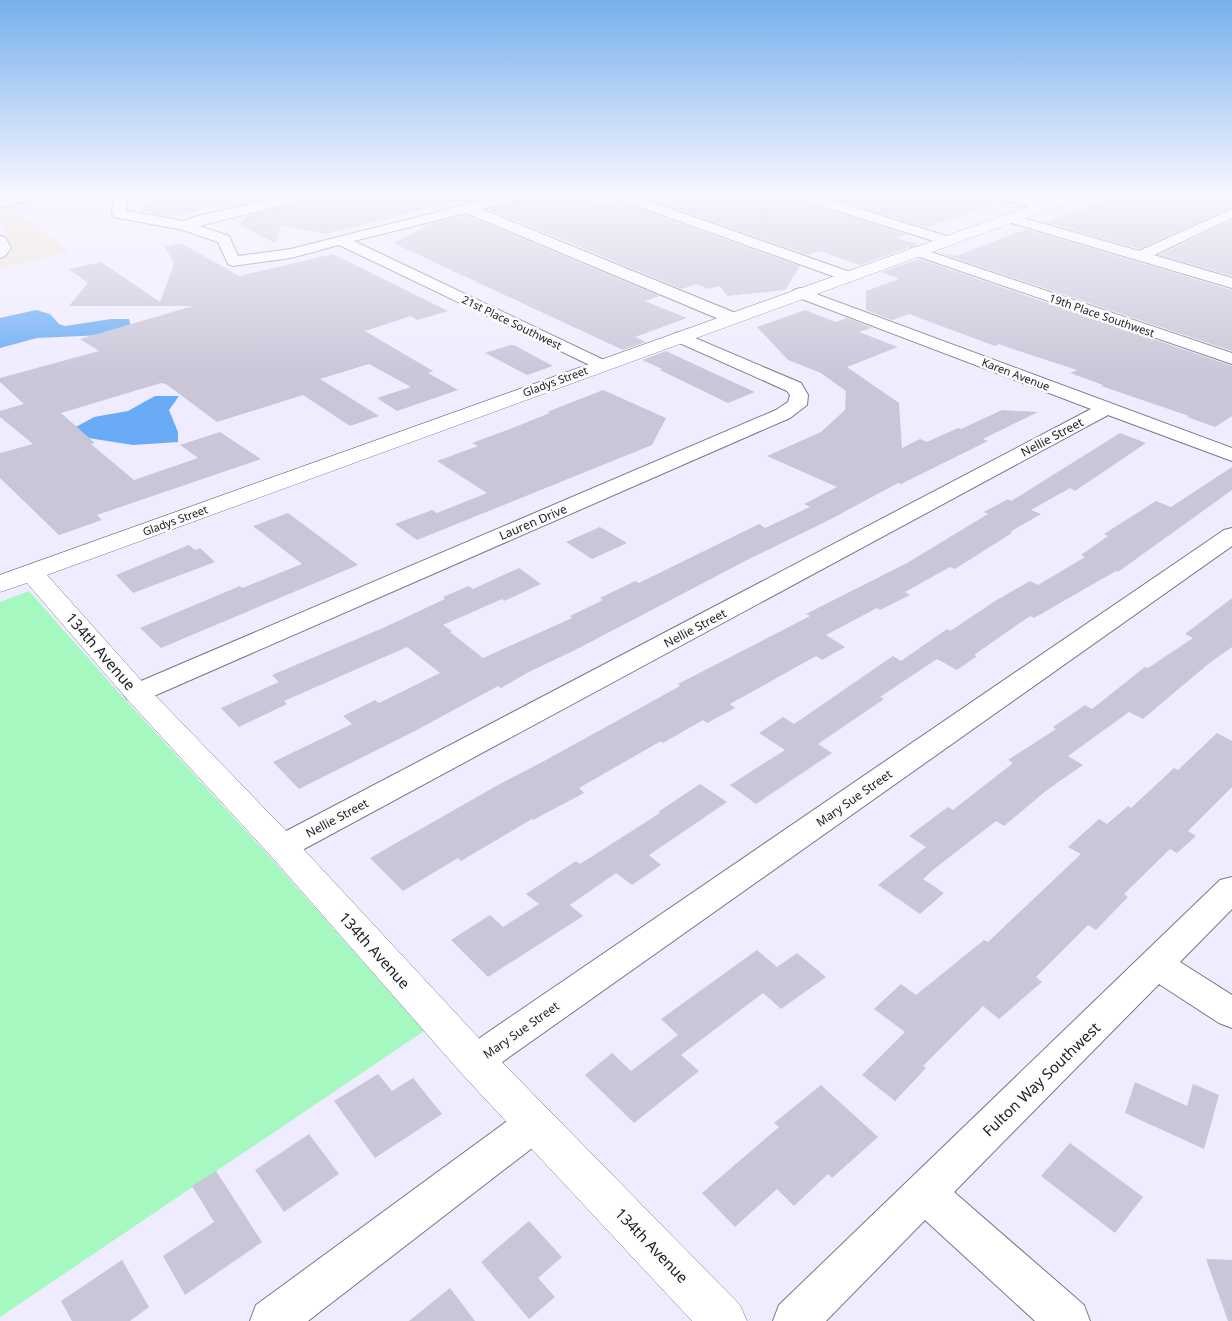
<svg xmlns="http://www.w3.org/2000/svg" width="1232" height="1321" viewBox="0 0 1232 1321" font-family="'Noto Sans',sans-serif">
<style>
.commercial{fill:#ede4cf}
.green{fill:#a4f8c0}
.water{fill:#69abf4}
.building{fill:#c8c6d7}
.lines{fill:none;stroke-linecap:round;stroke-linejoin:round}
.street-casing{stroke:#7b7888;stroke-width:2}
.secondary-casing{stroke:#7b7888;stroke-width:1}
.street{fill:#fff;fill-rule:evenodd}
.secondary{fill:#fff;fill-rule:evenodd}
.labels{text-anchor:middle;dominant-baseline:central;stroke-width:5;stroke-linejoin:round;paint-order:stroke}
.far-street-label{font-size:11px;fill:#1c1b22;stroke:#fcfcfc}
.street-label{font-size:12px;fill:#1c1b22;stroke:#fcfcfc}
.near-street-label{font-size:15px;fill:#1c1b22;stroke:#fcfcfc}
</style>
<rect width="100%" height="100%" fill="#efecff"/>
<path class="commercial" d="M7,203L69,252L0,268V257L10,252L12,247L0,220V206Z"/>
<path class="green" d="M29,591L119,693L268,855L424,1031L0,1317V602Z"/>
<path class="water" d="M36,310L50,314L59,324L65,326L111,319H129L131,327L104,335L37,338L0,348V318Z
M155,396H179L169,410L178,432V442L133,445L63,434L94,417L128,411Z"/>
<path class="building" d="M262,193H291L256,201Z
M325,193H461V200L325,234L281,225L275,243L240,225L246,216L321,198Z
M463,193H505L466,203Z
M536,193H577L607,205L620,202L800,266L785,290L728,296L719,286L709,289L696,284L682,289L487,209L532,198Z
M655,193H786L789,198L905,234L895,238L918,244L860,265L820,251L808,255L641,196Z
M833,193H957L996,204L926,227L823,196Z
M1108,193H1204L1232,199V207L1139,249L1045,222L1107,200Z
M225,196L226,204L170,217L140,211L151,197Z
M466,215L660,296L645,301L687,318L635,337L646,342L623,350L393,243L433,223Z
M1232,220V276L1159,255Z
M1026,229L1232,290V351L937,252L956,256Z
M181,243L239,276L333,254L448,311L417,320L411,316L365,331L433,371L428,373L458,390L397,411L377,398L411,387L369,364L320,379L379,416L350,426L303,395L217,422L166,384L161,383L61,413L95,443L91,444L134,480L198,458L180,445L220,432L261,459L97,515L102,520L59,535L0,478V453L33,444L0,417V411L24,404L0,382V378L99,351L80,339L193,306H69L88,283L69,269L101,262L160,302L174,264L165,247Z
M919,259L1232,366V416L1215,427L1187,417L1189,416L1101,386L1103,385L1070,373L1077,370L1019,351L999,344L995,346L909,314L892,320L866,310V291L899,279L881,272Z
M805,310L836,322L847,318L872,328L859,332L898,347L847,367L899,403L902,448L920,439L927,442L958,428L961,429L1002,410L1038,412L983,439L988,441L901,484L898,483L831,519L749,559L579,648L527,673L501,688L498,686L413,732L299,789L273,762L352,724L343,716L375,700L379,703L440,673L407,647L284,701L287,704L239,727L221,708L279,682L272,675L383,628L445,599L443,597L469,586L473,589L519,568L541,584L504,601L502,599L443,625L452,631L450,632L483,658L572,618L570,616L603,600L600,598L635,581L639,583L759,524L765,528L810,507L804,504L837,487L767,456L821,432L845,410L846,391L821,373L788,360L757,327Z
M510,345H514L553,366L527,375L485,353Z
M666,351L711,372L755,392L728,403L660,370L662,369L642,360Z
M603,390L666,418L652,445L417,540L395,524L432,510L437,513L487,493L437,461L478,446L472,443L510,429L550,413L547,412Z
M1120,433L1146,443L1075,491L1070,488L1031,510L1041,514L1010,532L1012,533L955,569L950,567L905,592L910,595L880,610L877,608L826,635L845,647L822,660L816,656L730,704L735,708L707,723L703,720L663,743L661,741L579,788L584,793L533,820L532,819L461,861L458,858L403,891L370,858L498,785L546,760L680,686L678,684L810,616L806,614L907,563L988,514L984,512L1008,499L1011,501L1021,495Z
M1232,467V490L1118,572L1116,571L1034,618L1030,616L974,655L977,656L957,670L937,659L880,697L884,699L818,744L832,753L756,804L730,785L785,750L759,733L783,717L794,724L893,656L901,661L947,629L950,631L995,601L1030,581L1038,585L1085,557L1081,555L1108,536L1104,534L1156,501L1171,507Z
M288,513L358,565L161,648L140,628L240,586L242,588L302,564L253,526Z
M600,527L627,543L592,559L566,542Z
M189,545L195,550L200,548L215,562L133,593L116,575Z
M1232,598V647L1207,665L1143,719L1129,712L1068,756L1083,765L1047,790L1004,826L996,821L934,869L923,879L944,893L920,914L878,885L926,847L909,836L948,807L953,810L1013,763L1008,760L1056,729L1053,727L1085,705L1092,709L1145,667L1148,668L1193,638L1185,634Z
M1217,733L1232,741V787L1188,831L1196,836L1177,853L1170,849L1124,894L1128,897L1096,930L1088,925L1036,977L1042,982L999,1019L983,1006L923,1066L926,1068L895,1101L862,1075L905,1032L874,1009L901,984L916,995L984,940L988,942L1081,854L1068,847L1099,819L1107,824L1128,806L1131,808L1174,768L1178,770Z
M700,784L727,802L649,855L661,865L632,885L616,873L570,905L583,916L488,977L451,940L490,915L503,927L539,904L526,894L576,861L580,864L660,813L658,812Z
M757,950L777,967L797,953L826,977L781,1009L763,993L759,996L681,1055L699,1071L634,1123L585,1075L612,1053L631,1071L678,1035L661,1019Z
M378,1074L392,1091L413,1078L442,1114L375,1158L334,1101Z
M1135,1082L1187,1106L1193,1084L1219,1095L1204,1149L1125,1113Z
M821,1085L878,1137L832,1178L828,1174L794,1206L777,1189L735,1227L702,1193L779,1127L774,1123Z
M309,1134L339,1174L284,1212L255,1170Z
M1070,1143L1143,1197L1115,1233L1041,1176Z
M216,1171L262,1242L185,1295L163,1256L214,1222L192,1186Z
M529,1221L562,1257L538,1278L555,1297L529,1319L481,1262Z
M1206,1259L1232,1260V1321H1228Z
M122,1260L149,1307L130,1321H72L61,1301Z
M450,1288L475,1321H409Z"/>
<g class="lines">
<defs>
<path id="street" d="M26,193H50L48,196L0,207V199Z
M118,193H132L126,203V211L184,221L194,217L299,193H323L321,196L199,226L229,236L238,256L291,249L512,193H534L532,196L481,209L738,314L740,318L738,322H726L466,213L354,241L606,361L609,365L606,369L600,370L339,245L291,258L233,266L228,264L218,242L183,230L114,217C109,209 114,200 118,193Z
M607,193H626L853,273L855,276L853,279H841L609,196Z
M788,193H808L950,237L952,240L950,243H940L790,196Z
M986,193H1008L1047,203L1049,206L1042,210L988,196Z
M1232,209V218L1154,255L1232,278V288L1005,221L1003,218L1010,214L1139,251Z
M0,236L5,237L11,248L5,256L0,258Z
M916,247L1232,353V364L911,254L909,251L911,248Z
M800,288L1232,448V461L1108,415L293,855L282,858L271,855L266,847L271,839L1091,409L794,296L792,293L794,290Z
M681,332L801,383L808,395L807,405L790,418L147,699L137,701L127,699L123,693L127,687L776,410L788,402L790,395L787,391L675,341L672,337L675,333Z
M1232,528V546L488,1072L475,1077L462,1072L456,1061L462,1050L1224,530Z
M1232,877V909L1180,962L1232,995V1028L1219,1023L1159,984L954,1192L1084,1305L1090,1321H1035L925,1220L826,1321H773L779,1305L1220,880Z
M535,1106L549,1111L554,1123L549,1135L308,1321H250L256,1305L521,1111Z"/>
<path id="secondary" d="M1067,193H1087L1085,196L47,575L147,687L294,839L489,1049L740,1305L747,1321H692L461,1073L270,855L127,699L27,583L0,592V575Z"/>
</defs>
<use href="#street" class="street-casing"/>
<use href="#secondary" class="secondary-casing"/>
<use href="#street" class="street"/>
<use href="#secondary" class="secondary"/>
</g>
<linearGradient id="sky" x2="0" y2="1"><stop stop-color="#75b0ed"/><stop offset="0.51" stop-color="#f8f6ff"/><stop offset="1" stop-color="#f8f6ff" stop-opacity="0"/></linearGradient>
<rect width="1232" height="378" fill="url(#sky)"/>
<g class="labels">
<g class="far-street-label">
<text transform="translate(1102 315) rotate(19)">19th Place Southwest</text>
<text transform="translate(512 322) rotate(26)">21st Place Southwest</text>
<text transform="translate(1016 374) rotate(21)">Karen Avenue</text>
<text transform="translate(555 381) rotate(-20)">Gladys Street</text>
<text transform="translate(175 520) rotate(-20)">Gladys Street</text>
</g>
<g class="street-label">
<text transform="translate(1052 437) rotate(-28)">Nellie Street</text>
<text transform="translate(533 522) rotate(-23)">Lauren Drive</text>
<text transform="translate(695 628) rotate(-28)">Nellie Street</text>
<text transform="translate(854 798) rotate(-35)">Mary Sue Street</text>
<text transform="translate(337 818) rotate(-28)">Nellie Street</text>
<text transform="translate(521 1030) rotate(-35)">Mary Sue Street</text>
</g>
<g class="near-street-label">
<text transform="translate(101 651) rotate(49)">134th Avenue</text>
<text transform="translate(375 950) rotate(48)">134th Avenue</text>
<text transform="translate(1041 1079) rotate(-44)">Fulton Way Southwest</text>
<text transform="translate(652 1245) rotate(46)">134th Avenue</text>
</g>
</g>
</svg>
